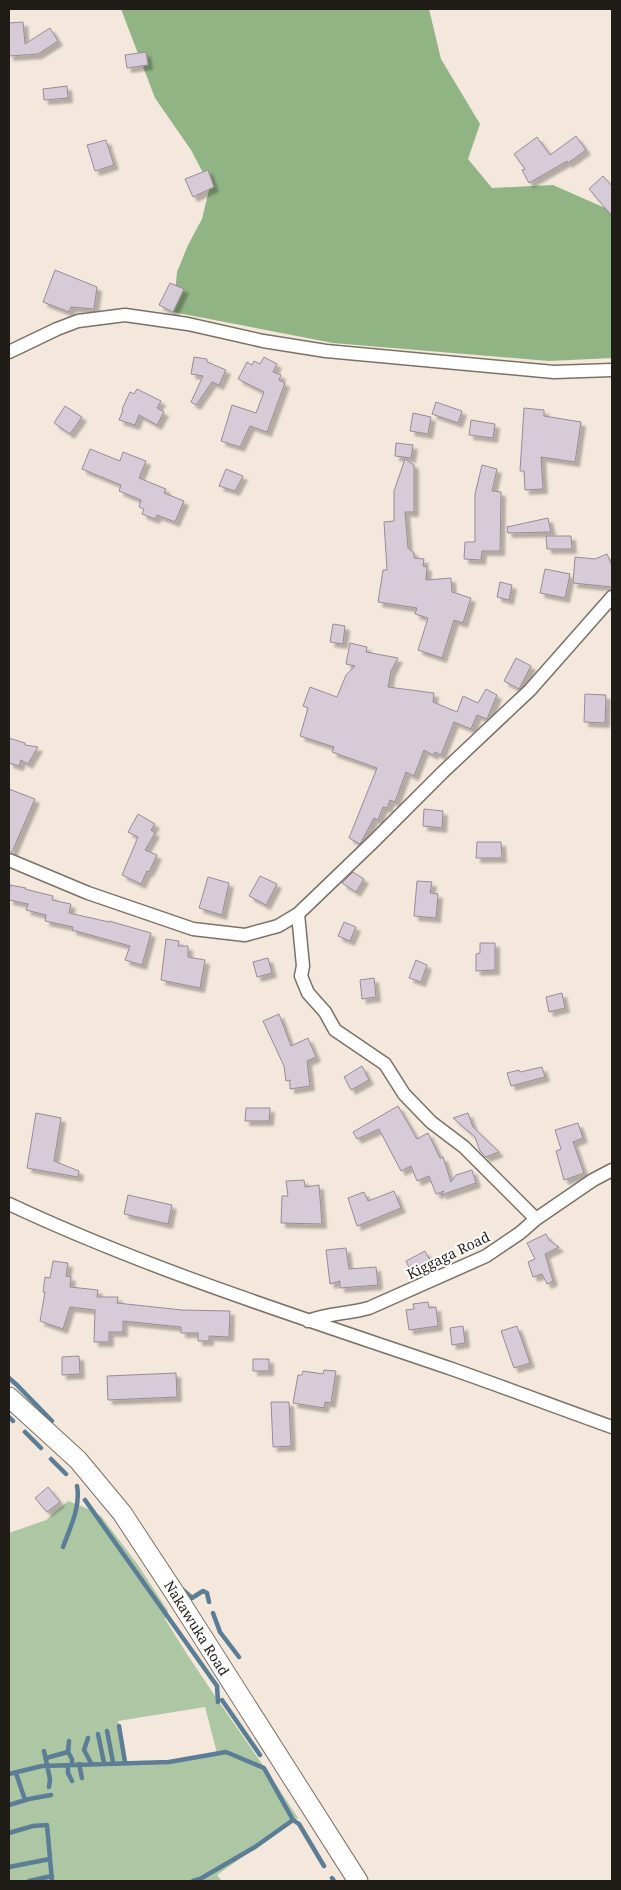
<svg xmlns="http://www.w3.org/2000/svg" width="621" height="1890" viewBox="0 0 621 1890" font-family="'Noto Serif',serif">
<style>
.green{fill:#adc7a4;fill-rule:evenodd}
.forest{fill:#91b485}
.lines{fill:none;stroke-linecap:round;stroke-linejoin:round}
.stream{stroke:#5b7d95;stroke-width:4.5}
.building{fill:#d7cbd8;stroke:#978b97;filter:url(#shadow)}
.minor-casing{stroke:#7c7166;stroke-width:15}
.secondary-casing{stroke:#7c7166;stroke-width:21}
.minor{stroke:#fff;stroke-width:12}
.secondary{stroke:#fff;stroke-width:19}
.labels{text-anchor:middle;dominant-baseline:central;stroke-width:4;stroke-linejoin:round;paint-order:stroke}
.street-label{font-size:14px;fill:#201c17;stroke:#fff}
</style>
<defs>
<filter id="shadow"><feDropShadow dx="4.5" dy="4.5" stdDeviation="1" flood-color="#0004"/></filter>
</defs>
<rect width="100%" height="100%" fill="#f4e8dc"/>
<path class="green" d="M68,1501L84,1507L101,1516L138,1565L168,1611L165,1619C207,1688 255,1751 298,1818L217,1875L222,1881H9V1533L46,1520ZM205,1707L217,1753L169,1762H125L118,1721Z"/>
<path class="forest" d="M121,9H429L441,59L480,124L468,159L492,188L553,185L612,211V358L549,361L333,343L173,312L177,272L188,245L202,219L210,186L191,150L155,98Z"/>
<g class="lines">
<path class="stream" d="M9,1378L17,1385L52,1421
M9,1417L13,1421
M25,1432L41,1448
M51,1459L66,1474
M85,1500L217,1686L218,1702
M63,1547C70,1528 81,1506 77,1486
M183,1590L192,1598L203,1591L207,1593L209,1602
M213,1613L220,1632L239,1657
M222,1700L260,1755
M119,1726L125,1762
M107,1731L113,1762
M98,1734L104,1763
M88,1738L84,1750L91,1763
M69,1741L68,1752L72,1759V1764
M44,1751L50,1779L49,1787
M46,1758L68,1752
M79,1764L82,1778
M68,1765V1773L72,1781
M16,1773L25,1800
M9,1774L42,1766L169,1762L226,1752L264,1768L293,1820
M9,1805L29,1799L51,1795
M9,1833L33,1826L47,1825L52,1881
M9,1867L50,1859
M332,1878L334,1881
M29,1881L52,1876
M193,1881L200,1879L255,1847L293,1820L299,1824L324,1866"/>
</g>
<path class="building" d="M23,22L25,44L50,28L58,41L38,54L9,56V23Z
M146,52L148,65L127,68L125,55Z
M67,86L68,98L44,100L43,89Z
M576,136L586,150L568,163L567,161L529,183L522,170L525,169L514,154L537,137L550,155Z
M106,140L114,165L95,171L87,145Z
M208,170L214,187L193,197L185,179Z
M603,176L612,186V216L589,189Z
M55,270L97,287L94,309L71,307L69,312L43,302Z
M170,283L184,289L173,312L159,305Z
M194,357L207,359V362L226,370L219,385L212,382L196,405L191,402L203,376L191,374Z
M264,357L277,364L273,372L281,375L279,380L285,383L267,432L250,426L240,447L221,441L232,405L256,413L264,392L238,379L247,362L252,365L254,361L260,364Z
M137,389L161,401L157,408L164,412L157,425L139,415L135,425L119,420L123,410L122,409L130,392L134,394Z
M436,402L462,411L458,423L432,414Z
M65,406L82,417L70,434L54,423Z
M524,408L544,410V416L581,422L575,462L541,457L543,489L525,490L524,471H520Z
M413,413L431,417L428,434L410,431Z
M471,420L495,424L493,438L469,435Z
M396,443L413,445L411,458L395,456Z
M90,449L120,461L123,452L146,461L139,478L166,489L164,493L184,501L175,522L157,515L155,519L142,514L144,509L139,507L141,500L119,491L121,485L82,469Z
M405,459L414,465V512H405L408,548L414,553V558L424,559L423,566L427,567L426,580L451,578L452,592L471,598L463,623L454,620L442,658L418,650L428,618L415,614L417,608L378,602L383,570H387L384,522L394,521V491Z
M482,465L497,469L492,491L501,492L500,551H482L481,560L464,559L465,542H475V494Z
M226,469L243,476L235,491L219,486Z
M548,518L551,532L508,533L507,527Z
M546,536H571L572,549H547Z
M607,554L612,566V587L573,583L575,557L595,559Z
M545,569L570,574L565,598L540,593Z
M500,582L512,585L509,600L497,597Z
M333,624L345,626L343,644L330,642Z
M350,643L367,647L366,652L398,658L391,671L388,687L434,693L433,702L457,712L463,696L478,703L486,689L497,695L487,719L477,715L471,729L454,722L441,755L435,752L433,755L424,750L414,776L406,772L395,802L390,800L387,808L383,807L378,820L374,818L360,844L349,838L377,768L332,752L334,747L300,736L308,708L303,706L310,687L337,697L346,675L355,666L346,664Z
M516,658L531,666L519,689L504,681Z
M585,694L606,695L605,723L584,722Z
M9,738L25,743V745L38,747L28,764L21,760L19,766L9,763Z
M9,789L35,799L12,852H9Z
M424,809L443,811L442,828L423,826Z
M138,814L155,824L151,830L155,833L145,850L157,855L149,872L147,871L141,884L122,875L138,837L128,832Z
M477,842H501L502,858H476Z
M353,872L364,879L356,892L342,883Z
M260,876L277,884L266,905L249,896Z
M208,877L229,883L222,915L199,908Z
M417,881L432,882L430,893L438,894L436,918L414,916Z
M10,885L26,888L25,889L53,896L52,900L71,904L69,913L109,922V921L151,933L142,965L125,960L130,946L72,930L73,927L45,921L46,915L26,910L28,904L9,900Z
M344,922L356,927L350,941L338,936Z
M166,939L179,941L178,946H188V957L205,960L200,988L161,980Z
M480,943H495V970L476,971V954L480,953Z
M268,958L272,973L257,977L253,962Z
M416,960L427,965L421,982L409,978Z
M374,978L376,997L362,999L360,980Z
M562,993L565,1008L549,1012L546,997Z
M279,1014L291,1046L308,1038L316,1057L307,1061L310,1086L290,1089V1080L286,1081L284,1066L263,1021Z
M362,1066L369,1080L351,1090L344,1077Z
M542,1067L545,1077L511,1086L507,1073L519,1070L520,1072Z
M398,1106L417,1139L428,1133L440,1158L443,1157L451,1182L456,1175L472,1170L476,1183L441,1195L444,1191L436,1194L429,1176L417,1181L411,1166L401,1171L379,1129L357,1139L353,1132Z
M246,1108H270L269,1121H245Z
M36,1113L61,1118L54,1161L79,1171L78,1177L27,1168Z
M468,1113L473,1127L499,1152L486,1157L480,1151L475,1137L453,1118Z
M578,1123L583,1138L573,1142L584,1173L564,1180L556,1151L561,1149L555,1130Z
M304,1180L305,1187L319,1185L322,1224L281,1223L282,1196H288L286,1181Z
M394,1191L401,1208L357,1226L348,1198L364,1192L368,1201Z
M128,1195L172,1205L168,1224L124,1214Z
M546,1234L549,1240L559,1247L545,1254L553,1281L547,1284L542,1274L533,1277L528,1262L535,1259L527,1243Z
M346,1248L349,1269L376,1267L378,1285L340,1288V1281L330,1284L326,1250Z
M425,1251L432,1264L412,1274L406,1261Z
M53,1261L68,1263L66,1276L71,1277L70,1287L98,1290L97,1297H118L117,1303L182,1310L230,1311L229,1337L209,1336V1341H198V1333H181V1327L123,1321V1332H109V1342H94L95,1310L70,1307L63,1329L40,1321L45,1292H43L45,1277L50,1278Z
M428,1302L429,1308L436,1307L438,1326L409,1330L406,1310L414,1309L413,1304Z
M463,1326L465,1343L452,1345L450,1328Z
M517,1326L530,1363L514,1368L501,1331Z
M79,1356L80,1374L62,1375V1357Z
M253,1359H269V1371H253Z
M324,1370L336,1371L331,1403L325,1402L324,1408L293,1403L298,1375H302L303,1371L323,1374Z
M176,1373L177,1397L108,1400L107,1376Z
M271,1402H289L291,1446L273,1447Z
M48,1487L60,1502L47,1512L35,1498Z"/>
<g class="lines">
<defs>
<path id="minor" d="M9,352L57,329L78,321L125,315L188,324L263,341L326,351L554,372L612,370
M9,860L88,893L193,929L245,935L278,926L298,914L374,841L443,772L530,690L612,597
M298,914L303,966L301,976L308,993L325,1012L335,1030L385,1064L404,1094L431,1122L464,1147L536,1219
M9,1204C152,1271 303,1318 452,1369C506,1388 559,1408 612,1427
M308,1321C328,1313 348,1314 369,1308L486,1256L520,1233L536,1219L593,1180L612,1170"/>
<path id="secondary" d="M9,1397L78,1460L122,1513L174,1592L358,1881"/>
</defs>
<use href="#minor" class="minor-casing"/>
<use href="#secondary" class="secondary-casing"/>
<use href="#minor" class="minor"/>
<use href="#secondary" class="secondary"/>
</g>
<g class="labels">
<g class="street-label">
<text transform="translate(448 1255) rotate(-26)">Kiggaga Road</text>
<text transform="translate(197 1628) rotate(58)">Nakawuka Road</text>
</g>
</g>
<rect width="621" height="1890" fill="none" stroke="#201c17" stroke-width="20"/>
</svg>
